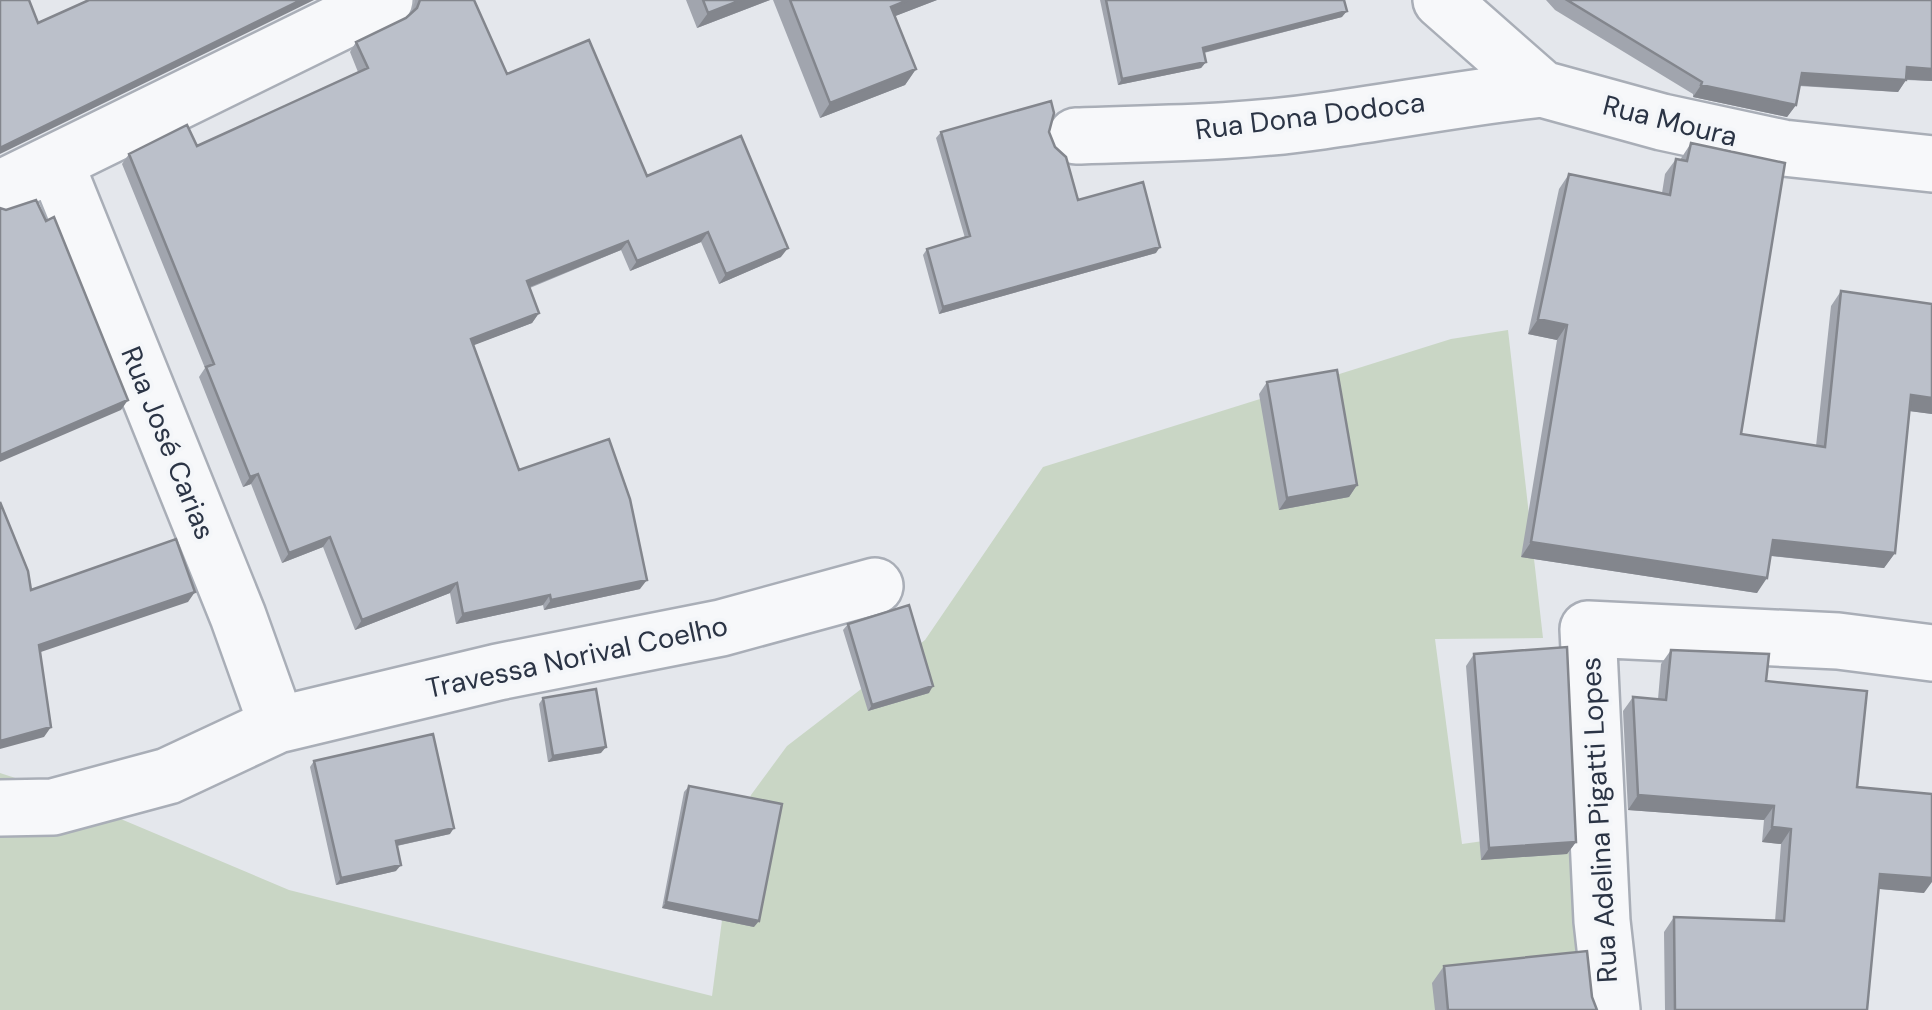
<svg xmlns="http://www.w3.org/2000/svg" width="1932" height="1010" viewBox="0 0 1932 1010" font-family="'DM Sans',sans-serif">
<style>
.green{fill:#c9d6c5}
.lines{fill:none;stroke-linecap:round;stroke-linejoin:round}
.street-casing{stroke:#a9aeb7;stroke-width:60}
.street{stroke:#f7f8fa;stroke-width:55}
.wall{fill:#a1a5ae}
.shaded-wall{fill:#83868d}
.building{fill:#bbc0ca;stroke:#83868d;stroke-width:2.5}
.labels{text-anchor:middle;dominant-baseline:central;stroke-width:8;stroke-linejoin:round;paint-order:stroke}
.street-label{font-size:28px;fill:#2b3445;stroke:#f4f6f9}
</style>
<rect width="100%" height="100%" fill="#e4e7ec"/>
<path class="green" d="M1508,330L1543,638L1435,639L1462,844L1575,828L1594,1010H0V773L52,790L289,890L712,996L729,867L751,795L787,746L925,640L1043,467L1451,339Z"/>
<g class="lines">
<defs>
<path id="street" d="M1441,0L1542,89L1662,122L1783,148L1932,164
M1076,136C1158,133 1241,133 1322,121C1395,111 1468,97 1542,89
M55,162L238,616L277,725
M0,189L385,0
M0,808L53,807L168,776L277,725L498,672L721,628L875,586
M1612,1010L1602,921L1588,629L1838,641L1932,653"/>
</defs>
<use href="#street" class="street-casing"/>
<use href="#street" class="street"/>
</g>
<path class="wall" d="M415,0H474L507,74L647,176L781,257L719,284L701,242L630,271L621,250L530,288L539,313L532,323L473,345L519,470L640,589L544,610L543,605L456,624L450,593L355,630L323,547L282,563L251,484L243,487L199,377L205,368L122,164L129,154L197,146L358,72L350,52L356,42L406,18L412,12Z
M686,0H770L697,28Z
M773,0H937L895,16L916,69L905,85L820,118Z
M1100,0H1344L1342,17L1204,53L1206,62L1201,68L1118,85Z
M1546,0H1932V81L1906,80L1898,92L1799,86L1796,105L1787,117L1693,97V94L1555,10Z
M941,132H1049L1055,147L1078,200L1156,253L939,314L923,255L927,249L965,238L936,138Z
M1691,143L1741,434L1816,446L1831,306L1841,291L1932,304V414L1910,411L1895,553L1884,568L1771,556L1757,593L1521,557L1557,340L1528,334L1559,189L1569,174L1662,193L1665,174L1676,159L1680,160Z
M1267,382L1357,485L1349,497L1279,510L1259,394Z
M848,624L929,693L868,711L843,630Z
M1671,650L1766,681L1857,787L1924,893L1879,889L1867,1010H1665L1664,932L1674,917L1775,921L1781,844L1762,842L1764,820L1628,810L1623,711L1633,697L1658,699L1661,664Z
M1474,654L1576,842L1567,854L1481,860L1466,666Z
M543,698L601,753L548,762L539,704Z
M314,761L450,834L397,846L396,871L336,885L310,767Z
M689,786L754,927L662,908L684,792Z
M1444,966L1592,997L1597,1010H1435L1432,983Z"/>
<path class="shaded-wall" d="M301,0H314L0,154V148Z
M741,0H770L697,28L708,13Z
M908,0H937L880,22L891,7Z
M1347,11L1342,17L1198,54L1203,48Z
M1206,62L1201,68L1118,85L1122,79Z
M1907,67L1932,69V81L1898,79Z
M916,69L905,85L820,118L830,103Z
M1802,73L1906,80L1898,92L1793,85Z
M1701,85L1796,105L1787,117L1693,97Z
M708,232L701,242L630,271L637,261Z
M628,241L621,250L520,291L527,281Z
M1160,247L1156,253L939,314L943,307Z
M788,248L781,257L719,284L726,274Z
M539,313L532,323L464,349L471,339Z
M1538,319L1567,325L1557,340L1528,334Z
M1911,395L1932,398V414L1901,410Z
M128,400L121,410L0,462V455Z
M258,474L251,484L243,487L250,477Z
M1357,485L1349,497L1279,510L1287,498Z
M330,537L323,547L282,563L289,553Z
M1773,540L1895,553L1884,568L1763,555Z
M1531,542L1767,578L1757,593L1521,557Z
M647,580L640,589L544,610L551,600Z
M457,583L450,593L355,630L362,620Z
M195,592L188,602L32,655L39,645Z
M550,595L543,605L456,624L463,614Z
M933,686L929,693L868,711L872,705Z
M51,727L44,737L0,749V741Z
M606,747L601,753L548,762L553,756Z
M1638,795L1774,806L1764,820L1628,810Z
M1772,827L1791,829L1781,844L1762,842Z
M454,828L450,834L391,847L396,841Z
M1576,842L1567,854L1481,860L1489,848Z
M401,865L396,871L336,885L341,878Z
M1880,874L1932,878V882L1924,893L1870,888Z
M666,902L759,921L754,927L662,908Z"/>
<path class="building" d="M0,0H29L38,23L89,0H301L0,148Z
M420,0H474L507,74L589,40L647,176L741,136L788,248L726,274L708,232L637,261L628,241L527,281L539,313L471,339L519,470L609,439L630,499L647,580L551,600L550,595L463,614L457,583L362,620L330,537L289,553L258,474L250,477L206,367L214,364L129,154L187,125L197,146L368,68L356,42L406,18L417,8Z
M703,0H741L708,13Z
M790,0H908L891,7L916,69L830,103Z
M1106,0H1344L1347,11L1203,48L1206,62L1122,79Z
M1567,0H1932V69L1907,67L1906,80L1802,73L1796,105L1701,85L1702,82Z
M1051,101L1054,113L1049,132L1055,147L1066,157L1078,200L1143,182L1160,247L943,307L927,249L970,236L941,132Z
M1691,143L1785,163L1741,434L1825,447L1841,291L1932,304V398L1911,395L1895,553L1773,540L1767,578L1531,542L1567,325L1538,319L1569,174L1670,195L1676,159L1687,161Z
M36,200L46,221L54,217L128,400L0,455V208L6,210Z
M1337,370L1357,485L1287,498L1267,382Z
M0,502L28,571L31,590L176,539L195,592L39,645L51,727L0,741Z
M909,605L933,686L872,705L848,624Z
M1567,647L1576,842L1489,848L1474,654Z
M1671,650L1769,654L1766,681L1867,691L1857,787L1932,794V878L1880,874L1867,1010H1675L1674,917L1784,921L1791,829L1772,827L1774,806L1638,795L1633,697L1666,700Z
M596,689L606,747L553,756L543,698Z
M433,734L454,828L396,841L401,865L341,878L314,761Z
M689,786L782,804L759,921L666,902Z
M1587,951L1592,997L1597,1010H1448L1444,966Z"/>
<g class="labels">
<g class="street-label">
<text transform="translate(1310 116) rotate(-7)">Rua Dona Dodoca</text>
<text transform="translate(1670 121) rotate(14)">Rua Moura</text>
<text transform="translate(168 443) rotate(68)">Rua José Carias</text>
<text transform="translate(577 657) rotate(-12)">Travessa Norival Coelho</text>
<text transform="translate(1599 820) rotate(-93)">Rua Adelina Pigatti Lopes</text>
</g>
</g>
</svg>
